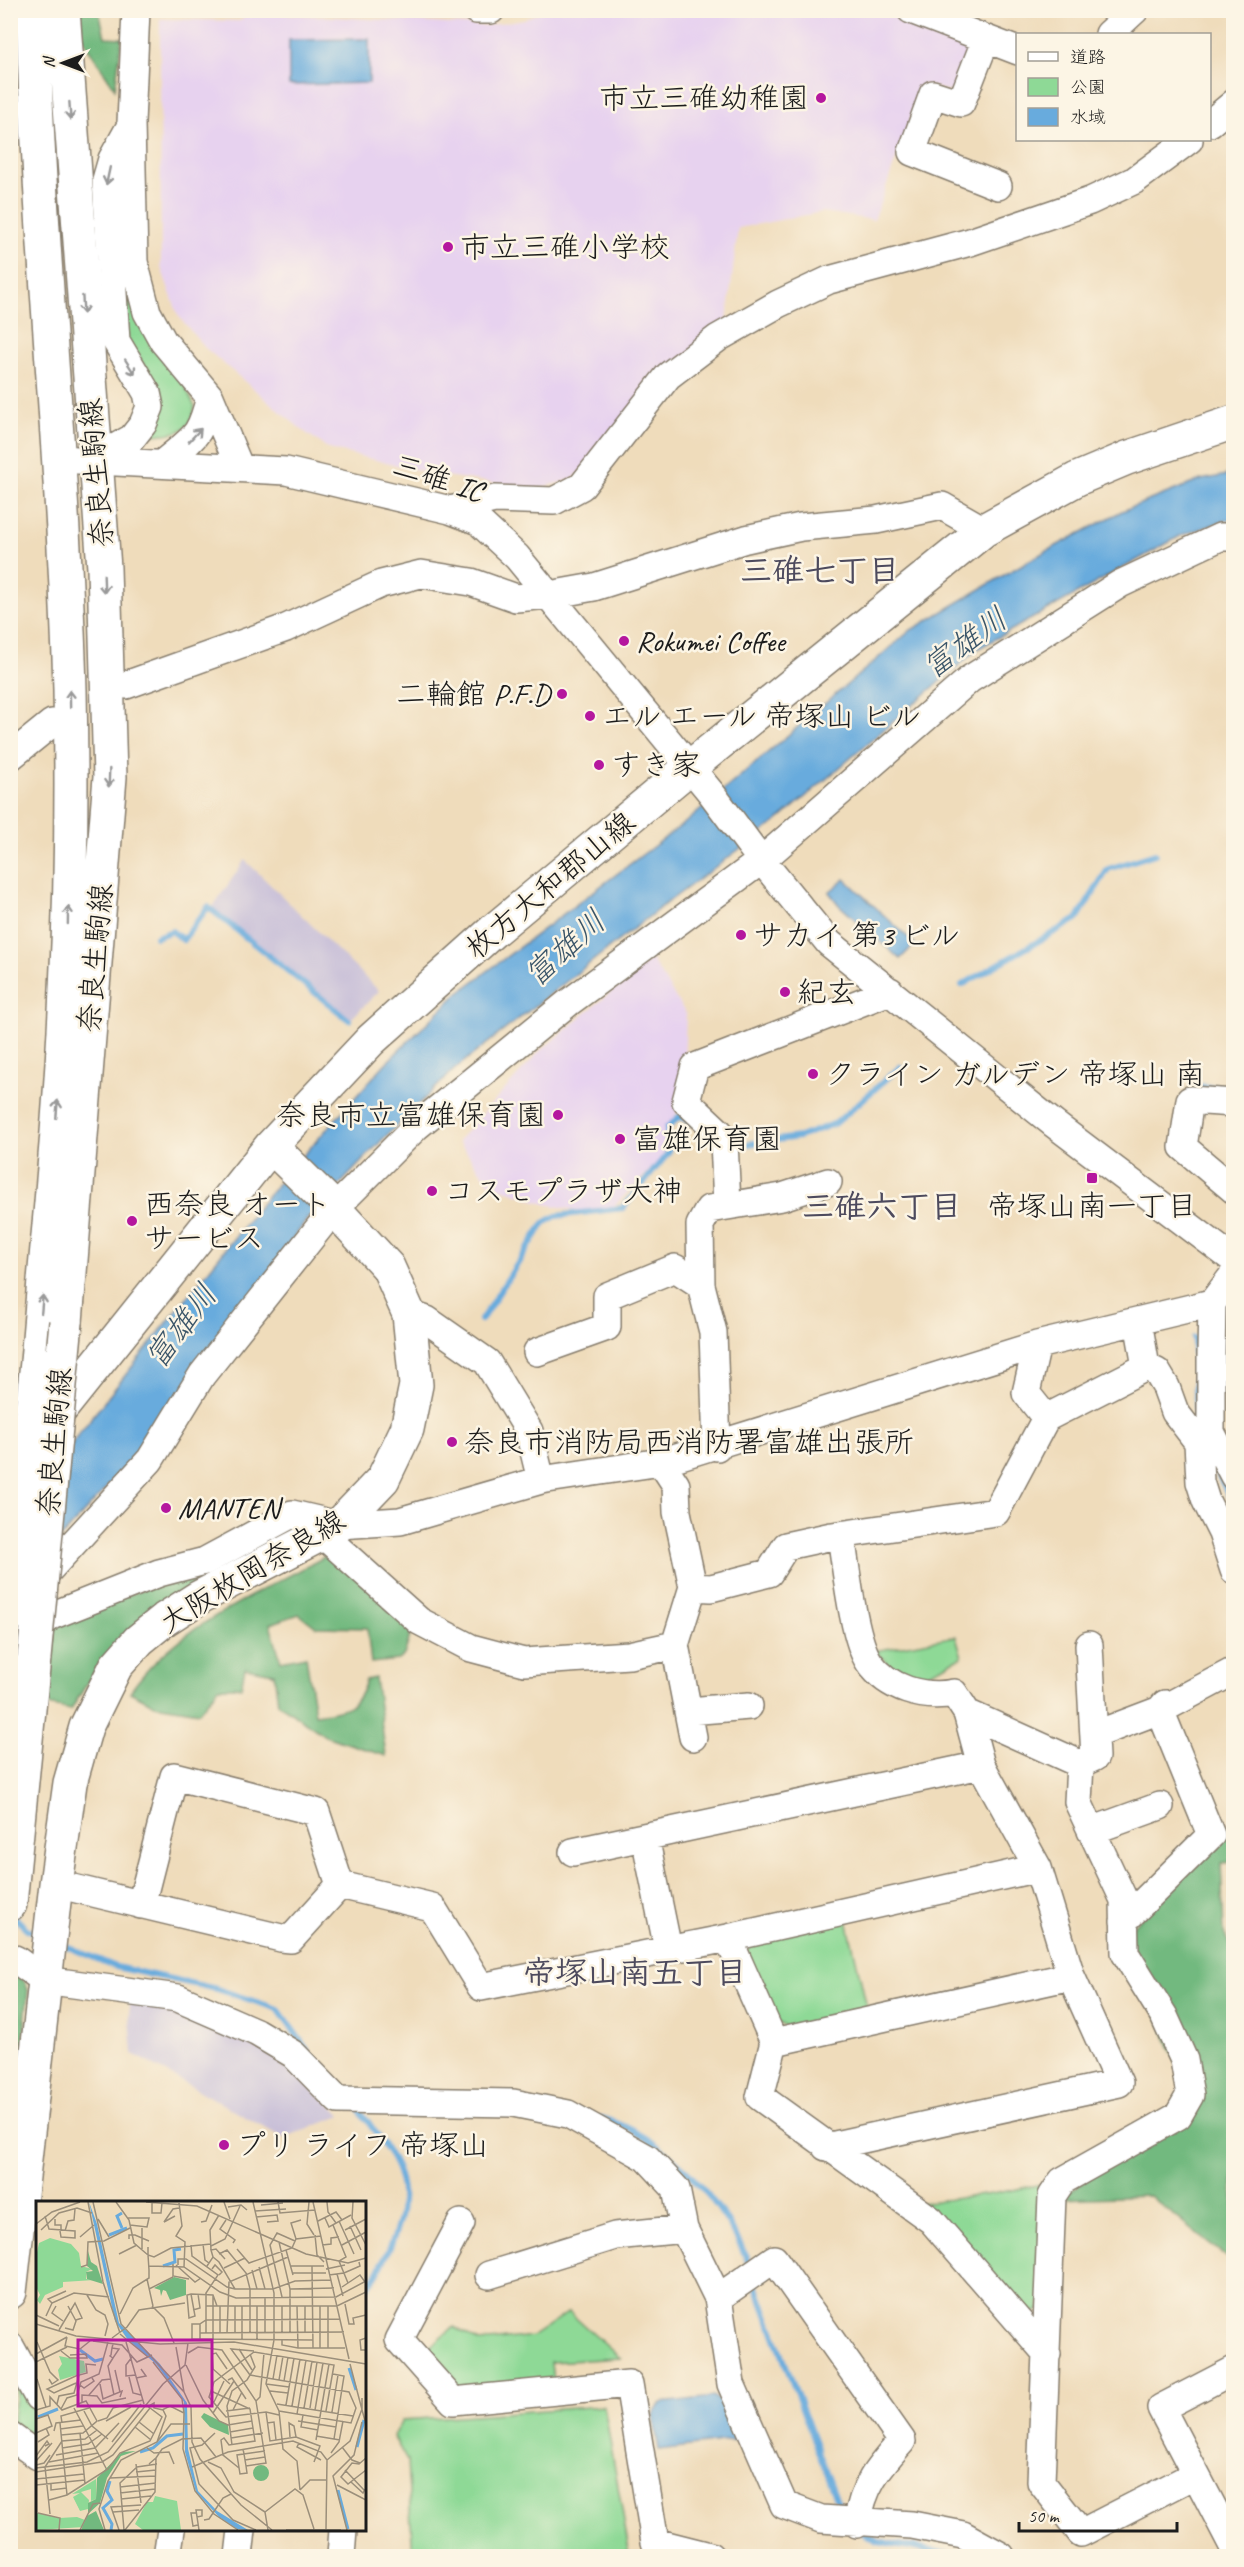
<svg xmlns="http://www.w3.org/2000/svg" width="1244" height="2567" viewBox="0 0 1244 2567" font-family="Caveat,'Klee One',sans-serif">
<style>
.built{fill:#e7d2ef}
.industrial{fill:#c8bfd8}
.green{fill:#8ed996;stroke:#557a59;stroke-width:1.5}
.forest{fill:#72b97f;stroke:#476a4e;stroke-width:1.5}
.water{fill:#68abdd;stroke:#42647c;stroke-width:1.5}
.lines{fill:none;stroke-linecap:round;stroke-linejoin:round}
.stream{stroke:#68abdd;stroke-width:6}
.minor-casing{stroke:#867c6c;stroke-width:30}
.major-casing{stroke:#867c6c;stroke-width:36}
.minor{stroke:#fff;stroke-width:27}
.major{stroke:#fff;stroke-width:33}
.major-bridge-casing{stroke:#867c6c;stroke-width:36;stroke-linecap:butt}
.major-bridge{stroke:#fff;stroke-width:33}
.oneway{stroke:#999}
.poi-dot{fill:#b5179e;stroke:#fcf5e5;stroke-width:2}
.labels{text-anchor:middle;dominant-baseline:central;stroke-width:5;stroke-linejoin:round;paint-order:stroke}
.poi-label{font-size:30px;fill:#1c1c1c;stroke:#fcf5e5;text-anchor:start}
.street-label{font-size:30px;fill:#1c1c1c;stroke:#fcf5e5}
.neighbourhood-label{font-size:32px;font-weight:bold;fill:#4d4a5d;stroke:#fcf5e5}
.water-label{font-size:32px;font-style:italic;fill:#3a5569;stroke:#fcf5e5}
.inset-river{fill:none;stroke:#68abdd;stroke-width:3}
.inset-road{fill:none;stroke:#9b8f7b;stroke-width:1.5}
.view{fill:#b5179e;fill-opacity:0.15;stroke:#b5179e;stroke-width:3}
.inset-edge{fill:none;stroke:#1c1c1c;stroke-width:3}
</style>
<rect width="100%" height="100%" fill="#fcf5e5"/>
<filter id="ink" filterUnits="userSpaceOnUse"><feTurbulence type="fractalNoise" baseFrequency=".0167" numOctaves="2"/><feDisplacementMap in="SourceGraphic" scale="12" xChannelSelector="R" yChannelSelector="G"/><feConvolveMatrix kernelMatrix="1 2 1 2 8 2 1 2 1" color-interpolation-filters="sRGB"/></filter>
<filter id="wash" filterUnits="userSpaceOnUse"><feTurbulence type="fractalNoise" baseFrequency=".008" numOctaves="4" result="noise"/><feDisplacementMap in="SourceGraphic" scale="24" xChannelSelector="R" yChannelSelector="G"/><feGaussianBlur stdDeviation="1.35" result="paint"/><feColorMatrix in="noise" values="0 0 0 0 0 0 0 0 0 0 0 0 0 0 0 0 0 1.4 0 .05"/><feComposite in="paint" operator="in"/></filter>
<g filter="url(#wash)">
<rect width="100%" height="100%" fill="#efdcbb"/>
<path class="built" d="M544,10H872L972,43L955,93L923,84L874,220L822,212L738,228L727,319L573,479L536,489L439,475L329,449L302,430L203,346L178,315L161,267L160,19L240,21L251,12L484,26L525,19Z
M651,959L686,1014L683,1092L662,1158L607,1213L569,1209L545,1204L490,1184L458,1141L540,1051Z"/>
<path class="industrial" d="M245,860L379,991L351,1019L212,908Z
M128,1996L148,1999L292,2061L341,2116L283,2138L133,2054Z"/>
<path class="green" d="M123,257L195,407C190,435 175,433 152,435C172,400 161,385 137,357C133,351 127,344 124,337C120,320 124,277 123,257Z
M956,1636L962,1657L908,1683L875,1651Z
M847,1920L868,2012L793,2029L777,2023L745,1956L752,1941Z
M1053,2182L1040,2310L1026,2316L920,2203L992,2194Z
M569,2312L620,2358L551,2362L553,2382L466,2391L450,2384L432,2363L437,2359L428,2348L454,2327L480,2342L533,2336Z
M20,2375L37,2417V2440L12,2422Z
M604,2406L630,2556H413L407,2461L393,2436L402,2420Z"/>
<path class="forest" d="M74,11H99L105,37L122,38L115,89L75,28Z
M326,1556H336L415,1621L404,1655L398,1660L371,1663L367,1628L316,1627L299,1614L270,1624L281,1661L306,1656L315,1714C343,1710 358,1710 366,1680L375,1678L386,1756L325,1736L278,1703L274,1673L245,1668L241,1687H219L199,1712L155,1705L130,1692C175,1626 258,1594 326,1556Z
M193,1578L196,1582L100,1662L71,1710L42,1704L48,1626L166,1580Z
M1233,1832V1862L1221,1863L1224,1933L1234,1954L1233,2262L1150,2196L1059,2199L1193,2106L1133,1951L1131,1928L1217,1834Z
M14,1972L25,1982L28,1990L11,2180L10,2001Z"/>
<path class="water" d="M369,39V83L289,85V40Z
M1233,474V518L1182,535L979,648L776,822L660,908L456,1068L383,1139L308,1218L157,1427L120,1473L11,1593L10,1508L74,1440L269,1194L384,1065L457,994L690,819L911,630L1028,561L1122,511L1201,480Z
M845,879L915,944L900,959L839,905L829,892Z
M713,2397C727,2403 739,2425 736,2440L659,2450L653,2415L661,2403Z"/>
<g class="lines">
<path class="stream" d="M156,937L172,931L183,940L208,907L349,1020
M962,985L1077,919L1108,869L1155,854
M1197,1086L1234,1089
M732,1146L799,1137L836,1123L900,1067
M481,1320L544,1223L556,1216L623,1208L669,1152L667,1128L680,1116L693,1124
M1194,1338L1196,1423
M1219,1476L1234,1505
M11,1914L27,1929L39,1934
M59,1943L116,1967L217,1989L278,2009L308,2051
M359,2109C395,2161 418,2184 390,2247C383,2263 377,2277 364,2290
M601,2118C665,2135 728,2206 750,2267
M754,2280L841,2512
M858,2530L878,2541L958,2556"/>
</g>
</g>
<g filter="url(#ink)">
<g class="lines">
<defs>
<path id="minor" d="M136,10L131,123L134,262L147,312L163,341L210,397L239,466
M476,10H491
M911,10L1018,51
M1109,34L1135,10
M986,39L961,103L933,94L912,152L998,186
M1210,123L1234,103
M59,459L286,471L450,510L478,521L517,557L712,794L758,856L829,943L1054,1124L1234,1260
M95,459L132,438L143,424L150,407L147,393L116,341L106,180L112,159L131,125
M163,463C195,436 200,438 210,397
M450,510L495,499L554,501L582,486L668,376L718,338L778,304L829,280L970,242L1090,201L1135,180L1189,140
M126,685L286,628L381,584L421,574L471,582L516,598L549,595L594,587L746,539L801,527L876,520L942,506L984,530
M10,757L52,723
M1234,1103L1190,1100L1183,1147L1234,1190
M727,1204L724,1142L720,1133L686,1101L695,1067L890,991
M1234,1274L1212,1303L1211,1355V1432L1234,1476
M701,1285L700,1225L709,1209L782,1197L828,1182
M409,1314L427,1320L487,1362L529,1431L541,1480
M1138,1321L1146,1367L1157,1372L1166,1387L1175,1412L1198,1442L1200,1482L1206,1501L1222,1533L1234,1570
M537,1352L607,1327V1296L675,1268L701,1285L713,1332L717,1447
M1046,1418L1146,1367
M323,1535L419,1621L471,1648L524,1662L629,1655L675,1645L693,1587L677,1512L676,1485L661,1462
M841,1536C846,1566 853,1638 869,1662C888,1689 923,1699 954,1693L967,1713
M35,1585L150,1460L202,1375L334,1209L417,1126L568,1003L762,860L970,679L1120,584L1220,537H1234
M693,1587L711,1588L769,1573L786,1546L832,1536L996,1512L1046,1418L1026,1393L1037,1345
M675,1645L693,1737
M1089,1645L1095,1757L1080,1764L1078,1802L1124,1900L1125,1953L1164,2016L1184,2060L1190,2095L1178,2116L1062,2181L1052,2196L1041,2482L1081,2533L1194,2475
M10,1651L51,1616L159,1573L205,1561L292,1514L339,1525L400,1521L541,1480L661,1462L1037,1345L1212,1303
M689,1711L749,1706
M1094,1735L1160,1710L1165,1704H1172L1234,1671
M1091,1831L1160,1806
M645,1837L668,1949
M573,1852L981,1765
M56,1884L281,1938L291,1939L340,1885L316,1812L174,1776L141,1905
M340,1885L432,1907L481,1987L728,1938L1038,1868
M1124,1921L1211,1835L1160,1710
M728,1938L774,2042L760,2097L931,2220L1047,2354
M15,1959L44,1980L178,1998L256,2032L293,2054L338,2100L513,2103L568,2114L647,2158L676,2189L684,2229L718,2298L731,2384L784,2505L821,2519L912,2525L963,2535L1001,2556
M774,2042L1071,1976
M826,2147L1119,2083L1071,1976L1038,1868L981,1765L967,1713L1080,1764
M461,2223L399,2340L453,2401L629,2384L655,2542L710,2556
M489,2275L615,2236L684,2229
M718,2298L774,2259L902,2441C877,2469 863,2485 857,2524
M10,2346L38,2397
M1234,2370L1161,2408L1234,2548
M10,2436L38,2456
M167,2556L171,2530
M239,2556L242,2530
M341,2556L343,2530"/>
<path id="major" d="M33,10C38,237 64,463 70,690C72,789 71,890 66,989C61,1113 47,1238 37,1362
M63,10L104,568L110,777L66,1322
M48,1425L271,1146L371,1040L493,931L690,767L984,530L1077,479L1127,458L1234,422
M10,1904L34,1658
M10,2292L56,1884L70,1783L86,1727L116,1666L139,1640L165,1619L198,1598L339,1525L383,1479L407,1429L416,1385L409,1314L388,1267L327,1201L271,1146"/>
</defs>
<use href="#minor" class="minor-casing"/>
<use href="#major" class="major-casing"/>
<use href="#minor" class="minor"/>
<use href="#major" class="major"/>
<defs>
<path id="major-bridge" d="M10,1615L37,1362
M34,1658L66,1322"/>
</defs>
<use href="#major-bridge" class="major-bridge-casing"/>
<use href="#major-bridge" class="major-bridge"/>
</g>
<defs><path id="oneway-shaft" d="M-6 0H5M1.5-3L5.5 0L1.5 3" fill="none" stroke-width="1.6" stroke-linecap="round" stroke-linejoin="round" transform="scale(1.5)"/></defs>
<g class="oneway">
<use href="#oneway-shaft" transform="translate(70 111) rotate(86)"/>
<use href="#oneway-shaft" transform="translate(108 176) rotate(102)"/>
<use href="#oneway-shaft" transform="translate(83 305) rotate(86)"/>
<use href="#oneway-shaft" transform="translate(130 367) rotate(57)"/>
<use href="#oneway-shaft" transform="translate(195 435) rotate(-47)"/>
<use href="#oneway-shaft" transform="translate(104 584) rotate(88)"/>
<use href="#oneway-shaft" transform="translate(70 699) rotate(-91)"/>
<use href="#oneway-shaft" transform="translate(109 778) rotate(92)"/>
<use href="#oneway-shaft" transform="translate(68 915) rotate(-89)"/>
<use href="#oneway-shaft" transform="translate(57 1109) rotate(-85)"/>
<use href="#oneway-shaft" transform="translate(42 1304) rotate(-85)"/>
</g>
</g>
<g class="poi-dot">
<circle cx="821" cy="98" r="6"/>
<circle cx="448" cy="247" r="6"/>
<circle cx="624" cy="641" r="6"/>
<circle cx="562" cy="694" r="6"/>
<circle cx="590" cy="716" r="6"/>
<circle cx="599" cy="765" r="6"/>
<circle cx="741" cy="935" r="6"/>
<circle cx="785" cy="992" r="6"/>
<circle cx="813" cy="1074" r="6"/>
<circle cx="558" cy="1115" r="6"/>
<circle cx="620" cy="1139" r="6"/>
<rect x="1086" y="1172" width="12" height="12" rx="3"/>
<circle cx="432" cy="1191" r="6"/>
<circle cx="132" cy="1221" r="6"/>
<circle cx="452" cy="1442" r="6"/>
<circle cx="166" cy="1508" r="6"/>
<circle cx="224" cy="2145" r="6"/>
</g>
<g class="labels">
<g class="poi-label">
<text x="809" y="98" text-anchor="end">市立三碓幼稚園</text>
<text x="460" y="247">市立三碓小学校</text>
<text x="636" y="641">Rokumei Coffee</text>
<text x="550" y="694" text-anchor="end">二輪館 P.F.D</text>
<text x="602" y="716">エル エール 帝塚山 ビル</text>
<text x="611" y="765">すき家</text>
<text x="753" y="935">サカイ 第3 ビル</text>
<text x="797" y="992">紀玄</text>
<text x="825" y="1074">クライン ガルデン 帝塚山 南</text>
<text x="546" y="1115" text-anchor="end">奈良市立富雄保育園</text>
<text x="632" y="1139">富雄保育園</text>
<text x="444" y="1191">コスモプラザ大神</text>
<text x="144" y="1204">西奈良 オート<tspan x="144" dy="34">サービス</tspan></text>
<text x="1092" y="1206" text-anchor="middle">帝塚山南一丁目</text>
<text x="464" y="1442">奈良市消防局西消防署富雄出張所</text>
<text x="178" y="1508">MANTEN</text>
<text x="236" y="2145">プリ ライフ 帝塚山</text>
</g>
<g class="street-label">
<text transform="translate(96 473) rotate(-95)">奈良生駒線</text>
<text transform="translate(438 478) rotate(18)">三碓 IC</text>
<text transform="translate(550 885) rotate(-40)">枚方大和郡山線</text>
<text transform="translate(95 958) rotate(-85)">奈良生駒線</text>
<text transform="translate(54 1442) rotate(-85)">奈良生駒線</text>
<text transform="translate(252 1571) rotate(-31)">大阪枚岡奈良線</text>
</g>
<g class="neighbourhood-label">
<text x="820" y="570">三碓七丁目</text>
<text x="882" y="1206">三碓六丁目</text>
<text x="635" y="1972">帝塚山南五丁目</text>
</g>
<g class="water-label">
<text transform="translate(965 643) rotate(-36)">富雄川</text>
<text transform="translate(565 948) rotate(-42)">富雄川</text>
<text transform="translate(181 1326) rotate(-53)">富雄川</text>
</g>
</g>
<g transform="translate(36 2201)">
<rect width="330" height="330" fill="#efdcbb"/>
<path d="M14,37L35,43L43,52L45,65L56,68L50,71V78L58,79L27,81V86L9,94L4,103L1,99L4,94L0,86V56L3,42ZM23,155L48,160L50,171L24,179L22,169L26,163ZM60,278V298L55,300V288L45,291L53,299L52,308L44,310L37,296L44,292L36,293ZM119,295L141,300L145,329H107L99,323L111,301H117ZM0,299L1,312L23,317L41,316L49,319L48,326L0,329Z" fill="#8ed996"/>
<path d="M52,50L55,61L61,65L67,83L51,78L50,71L57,70L51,65ZM138,76L150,79V94L134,99L130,90L127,89L125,95L124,89L118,87ZM168,212L192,224L193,234L174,226L165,216ZM100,250L85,255L71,277L64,302L52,313V302L60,298L61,277L86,251ZM217 272a8 8 0 1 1 16 0a8 8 0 1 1-16 0ZM60,310L68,329H45L51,315Z" fill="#72b97f"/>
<path d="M53,1L61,23L83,122L124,163L151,202L152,248L162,290L181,310L212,329L201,328L183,316L160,291L149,251L148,201L120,163L92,139L79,120Z" fill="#68abdd"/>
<path class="inset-river" d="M86,12L81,15L86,27M73,34L91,27M127,65L139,61L138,49L145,48M44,149L59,160L67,158M313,167L320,189M2,216L22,208M321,246L328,219M104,251L117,247L131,235L147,233M74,280L71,290L76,299L67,307L76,323L75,329M302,289L312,328"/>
<path class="inset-road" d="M52,1L67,81L84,132M57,1L85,123L148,191L155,206L156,241L164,258L205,304L236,329M80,1L93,19L98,42L112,54L113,69V77L97,87L84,113M110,1L161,5L270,53L312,62L330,57M116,1V12H125L126,2M188,1L194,18M217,1L238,92V139L230,183L243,210L247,248L261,260L264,289M242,1L244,12L279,9M273,1L271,23L278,34M277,1L313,158M291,1L292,11L300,22M317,1L316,17L330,44M143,2L146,25L140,35L149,41L148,66M225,4L247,2M192,6L205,4L211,9M219,10L250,8M9,15L13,28L39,30V37L25,36L24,30M139,15L128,21L137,8L143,7M220,16L241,14L242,20L231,21M92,17H113L111,26L94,24M289,17L293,26L315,14M19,18V24H25V30M62,18L73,36M190,19L184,28L199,39L197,42M282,20L300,11L306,19M303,20L318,53M165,21L170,20L176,4M0,23L16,11L44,1M297,24L310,56L303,60L312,82M314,25L325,49M5,29L23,12L41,7L56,12M309,29L330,18M29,30L32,20L38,19L39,8M279,34L281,54L288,61M44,36L58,24M93,38V34H99L113,40M260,38L255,22L265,19M243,41L254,88V131M167,43L169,59L173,62M155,44L156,55L182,74L170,92V132M286,44L295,43V37L303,36M306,44L330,31M175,45L189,38L204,5M112,46V54L118,56L135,47L175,43M106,48V27M201,48L213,62L256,47L260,38L285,35M175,49L174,29L183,14M250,49L257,74M83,53L101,44M183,53L191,49L210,72L214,88V132M177,56L175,49L180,48L189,58M137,63V75L153,78M140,64L159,81L165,77M142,64V58H150L191,86L199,88H237L259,80L295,79M113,65L148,66L184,91L200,97L300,96L330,80M171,65L177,56L183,61L199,88M255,65H288M276,65L277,147M45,66L51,64L52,41L68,40L94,27M223,66L229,88M188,67L209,57M176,68L179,64L186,71L183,74M290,68L309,64M216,69L221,88M257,72H290M301,73L307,95M293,74L308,72L324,65L323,61M111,78L117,105M306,86L324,74L329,81M113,88L137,76M254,88L298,87M155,93L159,115L153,117L151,94L155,93L177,94L181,105M51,94L60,109L69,114L72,123L69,135M229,96V132M246,96L234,44L241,32L259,40M16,102L12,98L30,90M309,103L313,123H318L317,117L330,114M20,105L16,112L27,120M116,105L128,117L138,142M170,105H301L330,91M184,105V132M199,105V132M206,105V138M221,105V139M246,105V132M261,105L262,147M269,105V131M284,105V147M292,105V147M157,109L164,107L162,93M0,114L23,125M10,115L16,102L38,92L73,96M0,123L40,135L124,143L198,141L330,163M164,123H156V138L277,139M29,127L37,129L40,120L32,105M23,129L39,102L46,117L40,119M164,132L308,131M191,132L193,81L252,56M84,133L112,156M31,136L29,145L44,148L54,140M76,137L91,126L103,109L149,102M330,137L324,139L325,149H330M164,138V123L170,119L304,118M177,138V94M246,139V144L262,147H309M57,140L86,144L101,161L116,154M1,141L14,171L22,179L16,183L13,178M90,141L108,203M140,146L148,191M76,147L83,148L77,157L74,155L75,154L76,147L77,143M203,148L216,169M25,150L34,157H51L50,153L34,154M218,150L195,148L214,174L313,191L320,207L315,222L243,210M152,152L162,146L186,149L220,200L230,262L210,265M0,153L31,136M96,156L90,164V175L100,174M77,157L72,165L78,194M0,161L31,146M117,161L146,198L148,212M314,163L329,220M150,164L167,199L183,220L192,224L216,220M191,168L180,152L176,153L177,168L194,183M79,169L84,191M297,173L308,175L298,238M93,176L97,192L105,194M100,177L110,175L105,168M1,178L10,206M237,178L241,154M192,179L196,177L210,198M243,179L247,155M248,180L252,156M40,182L18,192L11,188L42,174M64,183L67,198L86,190L84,196M230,183L253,186M44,184L48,187L58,180L56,177M175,190L214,208L219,240L193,244L188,237L185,239L187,254L203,267M234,190L252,192M53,194L66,179L75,178M220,200L224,196L228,152M178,201L188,180M46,202V194L61,195L66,202L90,197M21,203L23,195L38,192L43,174L51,172L50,163L60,164M241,203L317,215M250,204L258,157M113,205L118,202V207L127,209L130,215L121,241M256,205L264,158M38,207L71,269M268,207L276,160M274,207L281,161M25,208L31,197L41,194L45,181L63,173L72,141M0,209L14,205V196L26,209L50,200L61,220L47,232L25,234M126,209L134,205L148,212L147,248L159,290L178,313L202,329M197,209L206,191M279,209L287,162M48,210L56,225L72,238M190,210L214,207M230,211L234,240L260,236L284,245L278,261M296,211L302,174M177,212L198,180M261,213L270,159M243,214L230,211L190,216L173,196L178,181L218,151L298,164L290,210M267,214L265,226L282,229M0,218L12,214L16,225L0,232M62,220L71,217L77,207L107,199M70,220L95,206M262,220L300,226M103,221L118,233M24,222L31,294M26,222L25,215L53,207M231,222L238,221L240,239M99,226L115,239M24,228L47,225M18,230L20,222L45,219M194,231L217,227M44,232L49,283M179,232L166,244L154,247L163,283L197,319L220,329M280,235L304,239M254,236L253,222L258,225L260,236M195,237L227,232M280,239L293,163M2,241L13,234L10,227M76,241L105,203M263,242L261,246L285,259M196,244L191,205L196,190L211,179L219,166L214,153M306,246L316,259L324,262M26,247L52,243L66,233M111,247L118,252L133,251L138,263M207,248L208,253L210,265L211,272L204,273L201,254L229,250M295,252L303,241L307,220M20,254L59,247L83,222M0,255L11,240L13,243L9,245M120,257L126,248L146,238L165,237L180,256M330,257L323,263L316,262L305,276L312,283L330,269M209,259L229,256M0,260L16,242M13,261L62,252M172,261L185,267L198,291L229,311M100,263L105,302M0,264L8,262L14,254M156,266L192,251L257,240L285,251L291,259M0,267L51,261L72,251L127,183L149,164L152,142M309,269L328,289M0,271L66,261L77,254L114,207M100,271L120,269M74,277L120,275M0,278L48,273M315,281L327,292L329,288M15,282V289L31,287M0,284L49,279M301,284L330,299M84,286L120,282M264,289L274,279H291M84,292L119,288M85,298L115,295M13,299L31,294L72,268L84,252L114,240L126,216L110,204M77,311L103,309M2,312L24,317L23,329M161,312H155L157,325L162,324M14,313L9,266L26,240L49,238L61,229M161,316L166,315V309H160L163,329M168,319L173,318L187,297L195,293M290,328L291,259L314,240L326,208V197M44,329L57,303L64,302M69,329L63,308L72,280L85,259L121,241L135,223H154M83,329L75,306L105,304M88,329L84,282L101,266L121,263M89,329L119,291L120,257L113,263M232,329L229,311L259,288L267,294L278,328M250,329H305M311,329L297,275L318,254L326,221"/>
<path class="view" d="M42,139H176V205H42Z"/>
<rect width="330" height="330" class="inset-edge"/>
</g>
<rect width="1244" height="2567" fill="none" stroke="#fcf5e5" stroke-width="36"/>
<rect x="1016" y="33" width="195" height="108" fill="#fcf5e5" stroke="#a29e95" stroke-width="1.5"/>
<rect x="1028" y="52" width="30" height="9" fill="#ffffff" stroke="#a29e95" stroke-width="1.5"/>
<text x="1070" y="63" font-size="18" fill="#1c1c1c">道路</text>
<rect x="1028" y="78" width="30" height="18" fill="#8ed996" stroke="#a29e95" stroke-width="1.5"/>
<text x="1070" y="93" font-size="18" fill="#1c1c1c">公園</text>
<rect x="1028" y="108" width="30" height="18" fill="#68abdd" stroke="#a29e95" stroke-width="1.5"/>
<text x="1070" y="123" font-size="18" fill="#1c1c1c">水域</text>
<g transform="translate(63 63) rotate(270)" stroke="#fcf5e5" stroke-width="4.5" paint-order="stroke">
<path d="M0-4.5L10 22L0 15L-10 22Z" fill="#1c1c1c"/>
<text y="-9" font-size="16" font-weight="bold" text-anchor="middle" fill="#1c1c1c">N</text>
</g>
<path d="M1019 2522v9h158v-9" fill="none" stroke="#1c1c1c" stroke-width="3"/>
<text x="1028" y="2522" font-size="18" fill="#1c1c1c" stroke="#fcf5e5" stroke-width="4.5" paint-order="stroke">50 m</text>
</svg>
